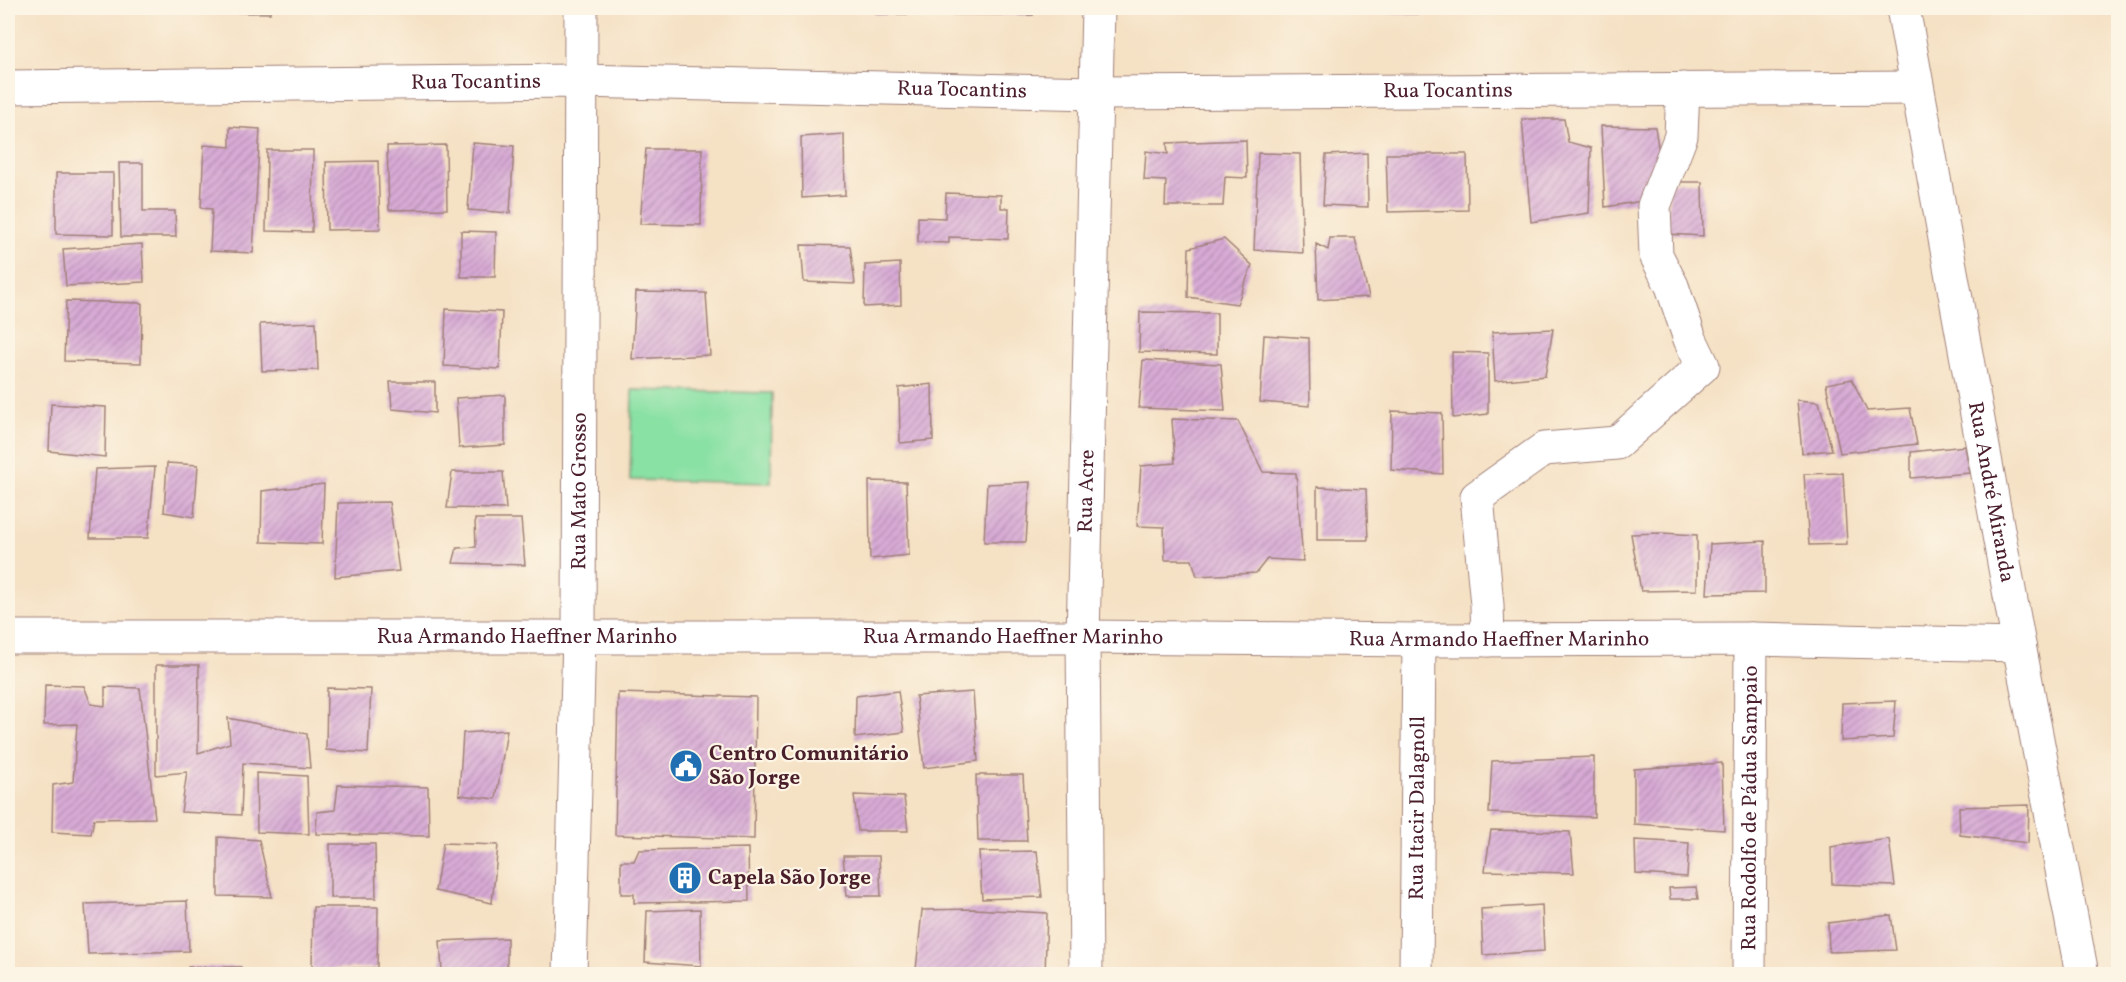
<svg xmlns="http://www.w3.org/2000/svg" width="2126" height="982" viewBox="0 0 2126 982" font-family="Vollkorn,serif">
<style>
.grass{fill:#89e1a4;stroke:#6a8068;stroke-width:1.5}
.building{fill:url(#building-hatch)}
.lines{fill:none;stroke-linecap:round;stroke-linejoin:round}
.minor-casing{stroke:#a08078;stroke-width:35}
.minor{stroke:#fff;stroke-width:33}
.labels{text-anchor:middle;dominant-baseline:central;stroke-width:4.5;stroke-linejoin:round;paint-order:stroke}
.street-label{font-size:21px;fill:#4a1f2b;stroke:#fcf5e5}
.poi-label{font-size:21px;font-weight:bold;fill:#4a1f2b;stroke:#fcf5e5;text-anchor:start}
</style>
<defs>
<pattern id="building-hatch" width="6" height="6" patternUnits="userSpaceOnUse" patternTransform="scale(1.5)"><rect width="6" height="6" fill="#d8abd6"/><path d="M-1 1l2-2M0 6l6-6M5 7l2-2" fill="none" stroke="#b18bae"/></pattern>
</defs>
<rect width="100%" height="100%" fill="#fcf5e5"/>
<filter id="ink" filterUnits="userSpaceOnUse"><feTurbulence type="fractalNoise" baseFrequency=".0167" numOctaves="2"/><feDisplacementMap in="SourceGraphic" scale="12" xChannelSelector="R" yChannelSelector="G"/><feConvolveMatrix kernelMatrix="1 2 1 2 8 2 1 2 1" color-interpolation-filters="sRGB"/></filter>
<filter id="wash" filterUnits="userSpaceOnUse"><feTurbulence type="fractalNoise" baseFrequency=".008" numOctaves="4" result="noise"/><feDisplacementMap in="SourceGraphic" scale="24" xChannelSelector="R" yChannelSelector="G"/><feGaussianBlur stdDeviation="1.35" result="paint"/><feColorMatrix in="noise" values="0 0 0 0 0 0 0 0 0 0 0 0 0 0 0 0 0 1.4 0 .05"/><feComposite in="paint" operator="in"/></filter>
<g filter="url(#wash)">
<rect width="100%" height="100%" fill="#f5e1c4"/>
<path class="grass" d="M632,390L772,393L771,483L630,480Z"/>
<g id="blocks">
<path class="building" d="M151,8H270V13L151,11Z
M874,8H1033V15L875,14Z
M1377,8H1424V14L1377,13Z
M1522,119H1564L1568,142L1591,148L1589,213L1531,222Z
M1601,126L1655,127L1662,173L1648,200L1605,207Z
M230,127L260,129L253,253L210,251L212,209L201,208L204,145L230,147Z
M844,134L845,195L802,198L801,137Z
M1246,140L1247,178L1225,177L1223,206H1165L1166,181L1144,180L1146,151L1168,154L1167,143Z
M473,143L514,146L510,213L468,210Z
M446,145L447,209L389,210L387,146Z
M646,149H702L701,225L640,224Z
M267,150H313L312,232L266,231Z
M1258,153L1300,154L1303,253L1254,250Z
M1367,153L1368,207L1323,205L1326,155Z
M1386,154H1467L1468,210L1388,212Z
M378,161L380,229L327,230L326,162Z
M119,163H143V211H175L176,237H121Z
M56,173H113V235L56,234Z
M1670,182H1702L1703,236L1667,234Z
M946,193L1001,195V208H1009L1008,239L949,237V243L918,242V217L945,218Z
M461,231L496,232L495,277H461Z
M1330,238H1355L1369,297L1318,300L1316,244L1328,250Z
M1224,239L1252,265L1237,304L1188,297L1189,248Z
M142,244L144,282L66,286L63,249Z
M801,245L850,246L855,284L804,282Z
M900,263L901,305L864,307L865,265Z
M636,292L706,293L710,355L632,359Z
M66,301L142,303L141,363L64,361Z
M446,309L502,312L500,369L444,366Z
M1140,312L1217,313V354L1139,352Z
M316,322L318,370L262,371L260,324Z
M1553,329L1545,376L1495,381L1492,332Z
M1264,335L1309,338L1310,406L1260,402Z
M1452,352L1488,353V414L1453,418Z
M1143,360L1221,364L1225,411L1139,408Z
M1852,379L1867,411L1910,408L1917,444L1840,453L1826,384Z
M390,382H435V413L392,409Z
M932,384L933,440L900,443L899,388Z
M505,395V445L459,448L456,398Z
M1797,400L1819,402L1832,450L1802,453Z
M51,404L106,407L105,457L49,451Z
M1392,411L1442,413L1443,474L1391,470Z
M1172,419L1238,421L1263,472L1296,473L1303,561L1267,559L1256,573L1197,576L1192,560H1165L1164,527L1137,526L1141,466L1175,463Z
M1965,446L1970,473L1911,478V452Z
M167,463L198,465L194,517L164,512Z
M155,467L148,538H90L95,469Z
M452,472H503L506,509L447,508Z
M1843,473L1847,544L1809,545L1804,474Z
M869,481L906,482L909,555L870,559Z
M1030,482L1026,542H984L987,484Z
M324,484L322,544L261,542L262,491Z
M1317,487L1366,489L1368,540H1317Z
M389,502L399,571L335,577L338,503Z
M475,519H521L525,565L453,563L457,548L476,547Z
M1661,533L1697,535V590L1641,591L1631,534Z
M1765,541V593L1707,594L1710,544Z
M156,665H199L198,753L230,743L228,718L307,734L310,768L243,763L241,815L181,812L187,772L156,775Z
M45,685L84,686L91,704L105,706V687L140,688L155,818L94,819L91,834L52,832L53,785L73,782L77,724L44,725Z
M327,688L371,689L368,753L326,750Z
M898,691L904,732L855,738L856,696Z
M973,692L978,761L924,768L916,696Z
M618,693L756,697L754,839L615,835Z
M1896,701L1893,738L1841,741L1842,703Z
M507,730L496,799L459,795L463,733Z
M1594,757V817L1489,813L1492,761Z
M1722,763L1724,830L1634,824V769Z
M256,773L307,776L309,834L257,832Z
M976,775H1023L1027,841H978Z
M338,785L428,787L429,836L316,834L317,812L335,810Z
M854,795L904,797L908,831H858Z
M2029,805L2028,843L1960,835L1959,807Z
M1491,830L1570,832L1574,873L1485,871Z
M218,837L259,840L272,897L218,896Z
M1889,839L1895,886L1832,884L1831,847Z
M1635,840L1689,843L1687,877L1636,874Z
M443,843L498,845L492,903L435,891Z
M330,844H375L376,898H330Z
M748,848L749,901L634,903V894H621V861H634L639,850Z
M1037,851L1042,897L982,899L979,852Z
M843,856H879L881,896H847Z
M1696,887L1698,899H1670L1669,888Z
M187,901L189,951L88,954L85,904Z
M1542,905L1544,951L1483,955L1481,909Z
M313,907H378L377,968L312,969Z
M700,909L701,966L645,962L647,911Z
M974,909L1047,913L1045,974H945L916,970L922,910Z
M1891,915L1896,950L1829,952L1828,923Z
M507,938V974H459V972L442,971L440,941Z
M188,967H241L242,974H188Z
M259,972H298V974H259Z
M658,972H698V974H658Z"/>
</g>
</g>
<g filter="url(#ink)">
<use href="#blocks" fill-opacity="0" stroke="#a08078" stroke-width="1.5"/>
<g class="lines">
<defs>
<g id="minor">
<path id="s1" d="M1903,8L2019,645L2082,974"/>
<path id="s2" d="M8,87L580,81L1095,93L1917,88"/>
<path id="s3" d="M8,637H1083L1419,640L1751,639L2019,645"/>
<path d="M1488,640L1487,605L1477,497L1544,449L1617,443L1703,366L1690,339L1672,286L1656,255L1654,206L1681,136L1683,89"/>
<path id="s4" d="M570,974L579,636L581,8"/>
<path id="s5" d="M1086,974L1083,637L1098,8"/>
<path id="s6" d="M1416,974L1419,640"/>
<path id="s7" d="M1749,974L1751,639"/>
</g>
</defs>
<use href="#minor" class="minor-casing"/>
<use href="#minor" class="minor"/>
</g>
</g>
<defs>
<symbol id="civic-disc" viewBox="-11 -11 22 22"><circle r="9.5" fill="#1f6fb2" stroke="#fcf5e5"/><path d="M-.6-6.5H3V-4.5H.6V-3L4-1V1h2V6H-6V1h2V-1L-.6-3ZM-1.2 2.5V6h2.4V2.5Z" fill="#fff"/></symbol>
<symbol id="building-disc" viewBox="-11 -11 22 22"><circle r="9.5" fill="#1f6fb2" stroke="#fcf5e5"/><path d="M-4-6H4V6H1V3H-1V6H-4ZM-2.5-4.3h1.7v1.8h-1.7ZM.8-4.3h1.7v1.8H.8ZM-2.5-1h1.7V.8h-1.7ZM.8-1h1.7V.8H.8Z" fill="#fff"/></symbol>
</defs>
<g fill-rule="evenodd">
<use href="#civic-disc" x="667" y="747" width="38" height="38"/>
<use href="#building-disc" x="666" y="859" width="38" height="38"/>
</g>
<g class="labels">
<g class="street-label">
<text stroke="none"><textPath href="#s2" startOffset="468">Rua Tocantins</textPath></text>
<text stroke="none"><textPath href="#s2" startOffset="954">Rua Tocantins</textPath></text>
<text stroke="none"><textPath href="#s2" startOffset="1440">Rua Tocantins</textPath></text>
<text stroke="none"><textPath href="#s4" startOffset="483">Rua Mato Grosso</textPath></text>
<text stroke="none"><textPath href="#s5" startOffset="483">Rua Acre</textPath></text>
<text stroke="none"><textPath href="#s1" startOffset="492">Rua André Miranda</textPath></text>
<text stroke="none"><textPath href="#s3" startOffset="519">Rua Armando Haeffner Marinho</textPath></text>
<text stroke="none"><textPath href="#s3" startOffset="1005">Rua Armando Haeffner Marinho</textPath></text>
<text stroke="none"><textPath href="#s3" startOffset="1491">Rua Armando Haeffner Marinho</textPath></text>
<text stroke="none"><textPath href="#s6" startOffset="166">Rua Itacir Dalagnoll</textPath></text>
<text stroke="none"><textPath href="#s7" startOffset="166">Rua Rodolfo de Pádua Sampaio</textPath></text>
</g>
<g class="poi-label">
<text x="709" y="754">Centro Comunitário<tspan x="709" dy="24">São Jorge</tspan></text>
<text x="708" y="878">Capela São Jorge</text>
</g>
</g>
<rect width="2126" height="982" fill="none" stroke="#fcf5e5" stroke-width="30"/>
</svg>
